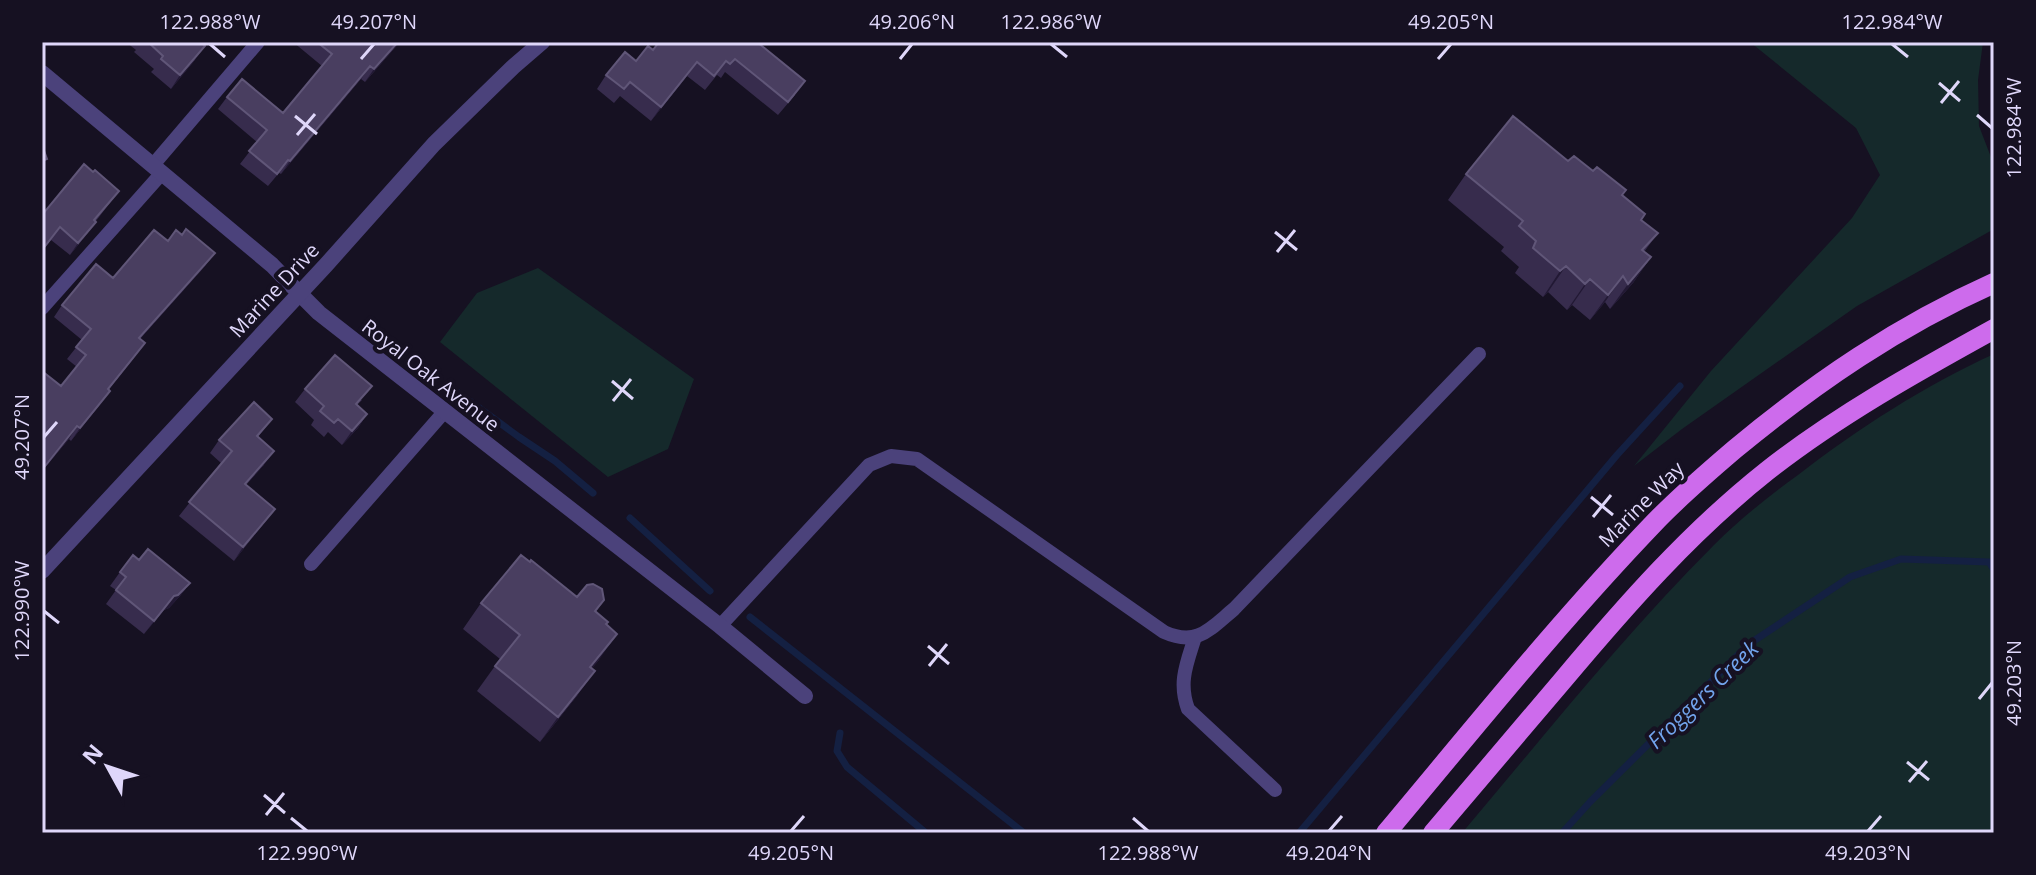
<svg xmlns="http://www.w3.org/2000/svg" width="2036" height="875" viewBox="0 0 2036 875" font-family="'Open Sans',sans-serif">
<style>
.green{fill:#15292b}
.lines{fill:none;stroke-linecap:round;stroke-linejoin:round}
.stream{stroke:#142042;stroke-width:7}
.service{stroke:#4b427b;stroke-width:14}
.minor{stroke:#4b427b;stroke-width:16}
.tertiary{stroke:#4b427b;stroke-width:16}
.primary{stroke:#cd6bec;stroke-width:20}
.wall{fill:#372c4d}
.shaded-wall{fill:#221934}
.building{fill:#493e60;stroke:#605678;stroke-width:2}
.ticks{fill:none;stroke:#dfd7fa;stroke-width:3}
.labels{text-anchor:middle;dominant-baseline:central;stroke-width:8;stroke-linejoin:round;paint-order:stroke}
.street-label{font-size:20px;fill:#dfd7fa;stroke:#161122}
.water-label{font-size:22px;font-style:italic;fill:#72a4ed;stroke:#161122}
.neatline{fill:none;stroke:#dfd7fa;stroke-width:3}
.ticks-label{font-size:20px;text-anchor:middle;fill:#dfd7fa}
</style>
<rect width="100%" height="100%" fill="#161122"/>
<path class="green" d="M1750,42H1983L1978,80L1979,126L1994,165V229L1857,306L1682,429L1634,466L1711,371L1852,218L1880,175L1856,128Z
M538,268L694,379L668,449L608,477L440,342L477,293Z
M1994,354V833H1462C1544,736 1624,635 1714,545C1740,519 1769,496 1798,475C1859,428 1924,386 1994,354Z"/>
<g class="lines">
<path class="stream" d="M449,386L519,437L555,461L593,493
M630,518L710,591
M750,617L1024,833
M840,733L837,751L847,767L926,833
M1299,833L1617,455L1680,386
M1562,833L1590,802L1749,644L1850,577L1901,559L1989,562L1994,570"/>
<path class="service" d="M153,165L258,42
M42,308L162,173
M311,564L445,411
M720,626L869,465L891,456L917,459L1164,632C1197,647 1210,629 1234,609L1479,354
M1195,637C1187,663 1178,682 1188,709L1275,790"/>
<path class="minor" d="M299,293L319,313L720,626L805,696"/>
<path class="tertiary" d="M42,73L272,265L299,293
M42,571L326,265L434,144L513,67L542,42"/>
<path class="primary" d="M1386,833C1474,728 1560,621 1655,522C1680,496 1708,472 1735,449C1816,382 1898,326 1994,283
M1433,833C1476,782 1520,731 1563,680C1626,605 1690,532 1767,471C1837,416 1916,372 1994,329"/>
</g>
<path class="wall" d="M126,42H200L195,60L171,89L151,72L154,69L134,52L136,50Z
M293,42H400L365,82L361,79L281,174L279,173L268,186L240,164L257,142L218,109L227,97L283,113L322,66Z
M757,42L795,95L778,115L725,72L721,78L717,75L705,90L687,76L651,121L620,96L614,103L597,89L606,75L636,61L653,50Z
M1568,161L1593,171L1623,196L1641,220L1658,233L1644,252L1651,257L1633,283L1610,309L1605,302L1590,320L1572,305L1567,310L1548,292L1543,297L1515,273L1519,267L1501,251L1504,247L1448,200L1466,174Z
M93,172L119,191L96,221L87,234L70,255L51,240L42,251V215Z
M168,241L206,265L140,339L136,355L108,390L110,391L101,403L71,441L69,439L42,471V371L61,386L77,367L67,359L82,340L54,317L62,305L113,278Z
M305,389L362,400L357,405L367,414L358,428L342,445L328,432L324,437L311,425L314,420L295,402Z
M272,419L258,437L264,465L246,485L275,509L234,561L179,516L221,463L210,453L219,440Z
M139,560L190,583L180,596L169,608L164,610L144,634L106,604L116,590L110,586L120,572Z
M604,600L596,612L606,625L599,660L592,668L577,696L540,742L477,691L500,659L463,629L481,603Z"/>
<path class="shaded-wall" d="M398,42H400L365,82L374,69Z
M205,46L195,60L171,89L180,75Z
M697,62L687,76L651,121L661,107Z
M370,66L361,79L281,174L290,161Z
M96,222L87,234L70,255L78,243Z
M215,253L206,265L130,350L139,338Z
M1651,257L1633,283L1610,309L1628,284Z
M1566,266L1548,292L1543,297L1560,271Z
M1623,276L1605,302L1590,320L1608,295Z
M1590,279L1572,305L1567,310L1585,284Z
M110,391L101,403L71,441L80,428Z
M367,414L358,428L342,445L352,431Z
M77,426L69,439L42,471V470Z
M274,451L264,465L235,497L245,484Z
M275,509L265,522L234,561L243,547Z
M190,583L180,596L169,608L164,610L144,634L174,596Z
M617,634L599,660L572,693L590,667Z
M595,671L577,696L540,742L558,717Z"/>
<path class="building" d="M148,42H200L205,46L180,75L161,59L163,56Z
M317,42H398L374,69L370,66L290,161L288,160L277,174L249,151L267,130L227,97L242,79L283,113L332,54Z
M659,42H757L805,81L788,102L735,59L730,64L726,61L714,76L697,62L661,107L630,82L624,89L606,75L625,52L636,61L648,46L653,50Z
M1513,116L1568,161L1574,156L1593,171L1597,167L1626,190L1622,195L1645,214L1641,220L1658,233L1642,250L1651,257L1628,284L1623,276L1608,295L1590,279L1585,284L1566,266L1560,271L1533,248L1536,241L1519,226L1523,221L1466,174Z
M42,145L47,159L42,161Z
M84,164L93,172L95,170L119,191L94,220L96,222L78,243L60,227L42,250V215Z
M186,229L215,253L139,338L145,343L108,389L110,391L80,428L77,426L42,470V371L61,386L86,355L76,347L91,329L62,305L96,264L113,278L154,230L168,241L176,230L182,235Z
M335,355L372,386L356,404L367,414L352,431L338,419L334,423L320,411L324,406L305,389Z
M254,402L272,419L257,436L274,451L245,484L275,509L243,547L189,502L232,451L219,440Z
M148,549L190,583L178,595L174,596L154,621L116,590L126,577L120,572L133,555L139,560Z
M521,555L530,562L531,560L577,597L587,585L593,584L602,589L604,600L595,611L608,622L606,624L617,634L590,667L595,671L558,717L495,666L520,635L481,603Z"/>
<path class="ticks" d="M210,44L225,57M1051,44L1067,57M1892,44L1908,57M361,59L374,44M900,59L912,44M1438,59L1451,44M1939,83L1960,101M1941,103L1959,81M1977,115L1992,128M295,116L317,134M297,135L315,114M1275,232L1297,250M1277,252L1295,230M612,381L633,399M613,401L631,379M44,437L57,422M1591,497L1613,515M1593,517L1611,495M44,611L59,623M928,646L949,664M929,666L947,644M1979,699L1992,683M1907,762L1929,780M1909,782L1927,761M264,795L285,813M266,815L284,793M291,818L307,831M1133,818L1148,831M791,831L804,816M1329,831L1342,816M1868,831L1881,816"/>
<g class="labels">
<g class="street-label">
<text transform="translate(274 290) rotate(-47)">Marine Drive</text>
<text transform="translate(431 375) rotate(38)">Royal Oak Avenue</text>
<text transform="translate(1641 504) rotate(-45)">Marine Way</text>
</g>
<g class="water-label">
<text transform="translate(1702 694) rotate(-44)">Froggers Creek</text>
</g>
</g>
<rect width="2036" height="875" fill="none" stroke="#161122" stroke-width="88"/>
<g transform="translate(108 767) rotate(310)" stroke="#161122" stroke-width="6" paint-order="stroke">
<path d="M0-6L14 30L0 20L-14 30Z" fill="#dfd7fa"/>
<text y="-12" font-size="22" font-weight="bold" text-anchor="middle" fill="#dfd7fa">N</text>
</g>
<rect x="44" y="44" width="1948" height="787" class="neatline"/>
<g class="ticks-label">
<text x="210" y="29">122.988°W</text>
<text x="374" y="29">49.207°N</text>
<text x="912" y="29">49.206°N</text>
<text x="1051" y="29">122.986°W</text>
<text x="1451" y="29">49.205°N</text>
<text x="1892" y="29">122.984°W</text>
<text transform="translate(2014 128) rotate(-90)" y="7">122.984°W</text>
<text transform="translate(22 437) rotate(-90)" y="7">49.207°N</text>
<text transform="translate(22 611) rotate(-90)" y="7">122.990°W</text>
<text transform="translate(2014 683) rotate(-90)" y="7">49.203°N</text>
<text x="307" y="860">122.990°W</text>
<text x="791" y="860">49.205°N</text>
<text x="1148" y="860">122.988°W</text>
<text x="1329" y="860">49.204°N</text>
<text x="1868" y="860">49.203°N</text>
</g>
</svg>
